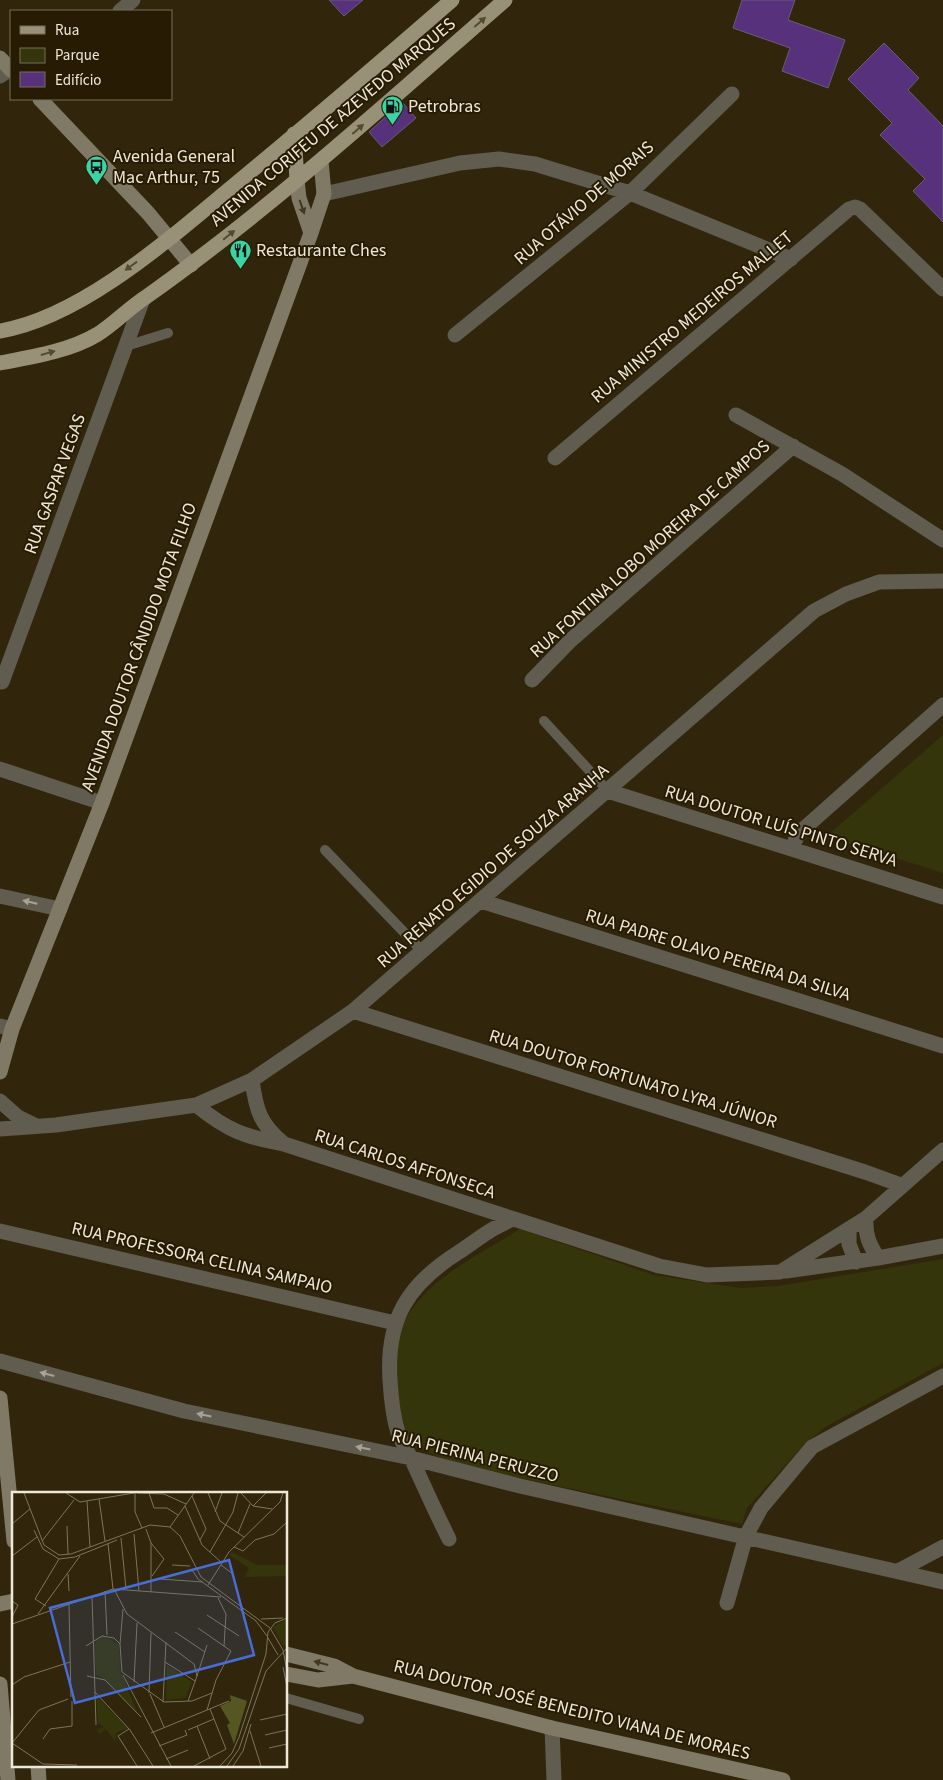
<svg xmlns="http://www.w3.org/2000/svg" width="943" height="1780" viewBox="0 0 943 1780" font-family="'Source Sans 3',sans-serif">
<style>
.green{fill:#35350b}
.building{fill:#58317c;stroke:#675c76}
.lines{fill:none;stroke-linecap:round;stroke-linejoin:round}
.lane{stroke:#605c50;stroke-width:10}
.street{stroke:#605c50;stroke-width:15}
.secondary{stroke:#807966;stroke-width:15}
.primary{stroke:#989077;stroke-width:15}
.oneway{fill:#544a31}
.oneway2{fill:#423821}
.oneway3{fill:#a8a294}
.labels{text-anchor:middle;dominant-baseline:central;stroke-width:4;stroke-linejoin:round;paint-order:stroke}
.poi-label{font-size:18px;fill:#efe8d8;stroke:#271c03;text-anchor:start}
.street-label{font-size:18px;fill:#efe8d8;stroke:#271c03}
.inset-road{fill:none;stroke:#7d745e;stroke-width:1}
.view{fill:#476dd8;fill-opacity:0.15;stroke:#476dd8;stroke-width:2.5}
.inset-edge{fill:none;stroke:#efe8d8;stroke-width:2.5}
</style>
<rect width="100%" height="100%" fill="#31260c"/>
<path class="green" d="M943,735V873L827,836Z
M520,1229L654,1275L740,1288L778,1286L943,1259V1363L827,1426L805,1443L747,1508L742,1524C679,1511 616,1498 553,1485C522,1478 433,1463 413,1443C398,1429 398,1402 397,1383C397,1369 396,1355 398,1341C410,1285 477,1257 520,1229Z"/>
<path class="building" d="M329,0H363L344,16Z
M742,0H795L788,20L845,40L828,88L782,71L790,48L733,28Z
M884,43L919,78L908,90L943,126V222L913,191L925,179L880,135L892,123L848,79Z
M402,102L416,118L382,147L369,132Z"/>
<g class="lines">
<path class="lane" d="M126,346L168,333
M544,721L608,791
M325,850L422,951
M286,1698L359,1719"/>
<path class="street" d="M120,11L133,0
M0,76L11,69
M324,194L460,163L499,159L535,164L630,193L791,259
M455,335L630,193L732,94
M736,415L842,474L943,540
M555,458L849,209L855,207L860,209L943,289
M532,680L571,640L793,446
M2,682L143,299
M0,769L102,803
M608,791L943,897
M791,849L799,833L943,705
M0,896L60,909
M481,901L943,1046
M353,1011L865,1172L901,1185
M0,1026L12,1029
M252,1080C256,1110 260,1124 283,1143
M0,1101L18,1117L34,1125
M196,1105C228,1131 245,1137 284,1144L514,1219
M0,1129L56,1125L196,1105L252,1080L353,1011L814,611L846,594L879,582L943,581
M866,1218C865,1235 869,1244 878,1258
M849,1230V1244L856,1262
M0,1231L395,1323
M786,1271L878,1258L943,1246
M0,1361L184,1411L411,1458L520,1486L943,1582
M449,1539C436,1513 424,1486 412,1460C407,1451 402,1442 398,1433C393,1416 391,1398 390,1380C386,1319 408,1284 459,1252C477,1240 494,1226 514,1219L659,1266L707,1275L780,1272L866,1218L943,1150
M898,1571L943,1547
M727,1603L746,1536L761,1508L812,1447L943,1376
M552,1728L554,1780"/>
<path class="secondary" d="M0,58L11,70
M40,99L148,213L191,265
M297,180L299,198L311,233
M0,1072L12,1029L102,803L311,233L324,194L321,161
M0,1398L14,1541
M0,1604L14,1601
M286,1654L334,1666L353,1676L552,1728L783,1780
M286,1674L318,1680L353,1676
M0,1684L8,1780
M38,1766L39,1780"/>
<path class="primary" d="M294,134L297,180
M0,331C85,317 178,231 244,177C314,119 383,60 452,0
M0,363C32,357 70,351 98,334C115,323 129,308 146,297C273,207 388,102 505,0"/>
</g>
<defs><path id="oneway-solid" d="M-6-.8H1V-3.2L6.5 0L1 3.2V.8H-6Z" transform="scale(1.25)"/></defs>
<g class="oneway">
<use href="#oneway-solid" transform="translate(480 22) rotate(-41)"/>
<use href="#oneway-solid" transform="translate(358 129) rotate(-41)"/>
<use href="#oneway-solid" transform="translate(229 235) rotate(-39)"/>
<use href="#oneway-solid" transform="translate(131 266) rotate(144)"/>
<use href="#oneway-solid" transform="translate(48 353) rotate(-16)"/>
</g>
<g class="oneway2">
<use href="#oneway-solid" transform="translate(302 207) rotate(71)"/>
<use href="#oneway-solid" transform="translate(321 1663) rotate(-165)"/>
</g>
<g class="oneway3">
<use href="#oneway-solid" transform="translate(30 902) rotate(-167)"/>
<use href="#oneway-solid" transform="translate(47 1374) rotate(-165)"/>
<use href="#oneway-solid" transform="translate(204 1415) rotate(-168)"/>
<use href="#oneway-solid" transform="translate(363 1448) rotate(-168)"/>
</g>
<defs>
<symbol id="fuel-pin" viewBox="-11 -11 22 30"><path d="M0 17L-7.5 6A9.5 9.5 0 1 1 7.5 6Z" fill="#3ad4a5" stroke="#271c03"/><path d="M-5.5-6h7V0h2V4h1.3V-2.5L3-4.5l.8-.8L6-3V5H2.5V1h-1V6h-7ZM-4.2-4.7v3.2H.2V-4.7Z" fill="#111"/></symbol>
<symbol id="bus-pin" viewBox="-11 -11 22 30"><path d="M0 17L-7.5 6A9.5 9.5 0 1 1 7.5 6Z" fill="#3ad4a5" stroke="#271c03"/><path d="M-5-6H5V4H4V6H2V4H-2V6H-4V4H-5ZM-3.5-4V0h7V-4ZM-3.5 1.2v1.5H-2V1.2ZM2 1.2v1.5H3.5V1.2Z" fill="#111"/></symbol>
<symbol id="restaurant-pin" viewBox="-11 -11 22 30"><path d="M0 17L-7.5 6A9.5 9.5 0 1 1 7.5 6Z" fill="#3ad4a5" stroke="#271c03"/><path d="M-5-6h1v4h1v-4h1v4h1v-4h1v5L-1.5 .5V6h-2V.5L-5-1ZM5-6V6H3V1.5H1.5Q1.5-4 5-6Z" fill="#111"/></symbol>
</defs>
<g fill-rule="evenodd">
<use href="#fuel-pin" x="380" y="94" width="25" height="34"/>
<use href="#bus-pin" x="84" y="154" width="25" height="34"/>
<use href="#restaurant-pin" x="228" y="238" width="25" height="34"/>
</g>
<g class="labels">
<g class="poi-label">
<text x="408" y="106">Petrobras</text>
<text x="113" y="156">Avenida General<tspan x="113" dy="21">Mac Arthur, 75</tspan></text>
<text x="256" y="250">Restaurante Ches</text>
</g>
<g class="street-label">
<text transform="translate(333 122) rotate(-40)">AVENIDA CORIFEU DE AZEVEDO MARQUES</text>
<text transform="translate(584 203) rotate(-41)">RUA OTÁVIO DE MORAIS</text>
<text transform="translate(692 317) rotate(-40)">RUA MINISTRO MEDEIROS MALLET</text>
<text transform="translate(55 484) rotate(-70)">RUA GASPAR VEGAS</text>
<text transform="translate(650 549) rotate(-42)">RUA FONTINA LOBO MOREIRA DE CAMPOS</text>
<text transform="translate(139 647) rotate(-70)">AVENIDA DOUTOR CÂNDIDO MOTA FILHO</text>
<text transform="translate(781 826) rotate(17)">RUA DOUTOR LUÍS PINTO SERVA</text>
<text transform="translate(493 866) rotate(-41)">RUA RENATO EGIDIO DE SOUZA ARANHA</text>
<text transform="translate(718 955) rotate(17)">RUA PADRE OLAVO PEREIRA DA SILVA</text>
<text transform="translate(633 1079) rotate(17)">RUA DOUTOR FORTUNATO LYRA JÚNIOR</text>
<text transform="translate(405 1164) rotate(18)">RUA CARLOS AFFONSECA</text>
<text transform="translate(202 1258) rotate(13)">RUA PROFESSORA CELINA SAMPAIO</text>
<text transform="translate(475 1456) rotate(14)">RUA PIERINA PERUZZO</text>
<text transform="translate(572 1710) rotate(14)">RUA DOUTOR JOSÉ BENEDITO VIANA DE MORAES</text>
</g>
</g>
<g transform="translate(12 1492)">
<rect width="275" height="275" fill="#31260c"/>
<path d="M220,60L245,73H275V84L233,85L237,76L217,63ZM275,127V152L271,154L261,135ZM91,144L107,153L108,178L125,220L91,186L84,183L82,156L84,147ZM155,173L180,190L173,206L154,208ZM84,203L116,237L105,240L103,249L92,235L93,238L87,242L85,238L92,235L86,231Z" fill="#35350b"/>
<path d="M218,203L235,209L222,252L215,233L218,231L208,214L219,209Z" fill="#555621"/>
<path class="inset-road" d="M12,1L32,53L47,63L59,62L138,33L158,35L168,44L189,85L258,136L271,158L275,179M54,1L68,10L122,1M123,1V20L130,36M125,1L152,2L174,12M137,1L142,16H155L166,23M196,1L208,29L232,45M229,1L241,14L260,17M180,4L194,37L188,48M87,7L93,49M75,9L78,55M173,14L190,53L210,71M241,14L254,1M203,20L210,1M0,32L18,17M55,34L56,62M158,35L182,1M134,37L139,51V100M22,38L31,57L47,67L63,65L105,48M226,41L238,12M122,42L127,99M109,46L114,97M30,49L62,8M139,51L152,67L140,84M96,52L101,97M222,55L231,59L243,48L262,42L275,30M198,60L221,20L226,1M0,64L25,45M160,73L178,74M209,73L221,82M180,78L186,87L244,129L255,144M56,82L57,99M148,87L191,90M196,93L217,60L268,10L271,1M102,97L115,122L182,172L185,184L176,209M93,99L95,143M80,104L84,233M206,106L214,122L212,154M0,109L6,113L0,125M57,113L59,205M34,114L23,107L47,67M26,122L68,64M195,123L227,144M249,127L271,126M0,132L101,97L209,105M186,136L219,159L204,188L195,218M163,140L193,160M256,146L266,163M108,152L111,117M74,154L90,144L102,146L108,152L110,180L152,210L180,209L200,201M153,170L183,189M271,175L275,195M111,183L159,274M75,184L93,188L129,225M185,184L195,153M122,190L125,131M0,193L12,185L58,170M83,200L118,238L141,274M137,201L139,141M138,202L152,235M151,210L154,150M248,228L275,222M185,234L198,267M117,237L106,244L125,274M176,238L202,227M238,239L249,274M139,241L217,209M253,243L275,238M31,247L38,237L60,234V209M0,251L27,218L56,207M0,251L31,272L65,273M147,254L175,243L173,238M257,256L275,252M154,267L176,258M182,274L214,257L198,217M208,274L220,261L227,245L254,162L256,140L263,131L275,126M215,274L227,257L254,179L275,156M221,274L231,259L239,232"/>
<path class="view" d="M217,68L242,163L63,211L38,116Z"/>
<rect width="275" height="275" class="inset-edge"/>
</g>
<rect x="10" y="10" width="162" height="90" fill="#271c03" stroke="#776e58"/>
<rect x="20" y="26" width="25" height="8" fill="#989077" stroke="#776e58"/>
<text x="55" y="35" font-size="15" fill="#efe8d8">Rua</text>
<rect x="20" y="48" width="25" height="15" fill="#35350b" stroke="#776e58"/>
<text x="55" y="60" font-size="15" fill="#efe8d8">Parque</text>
<rect x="20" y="72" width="25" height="15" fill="#58317c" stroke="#776e58"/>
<text x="55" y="85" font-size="15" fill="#efe8d8">Edifício</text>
</svg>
